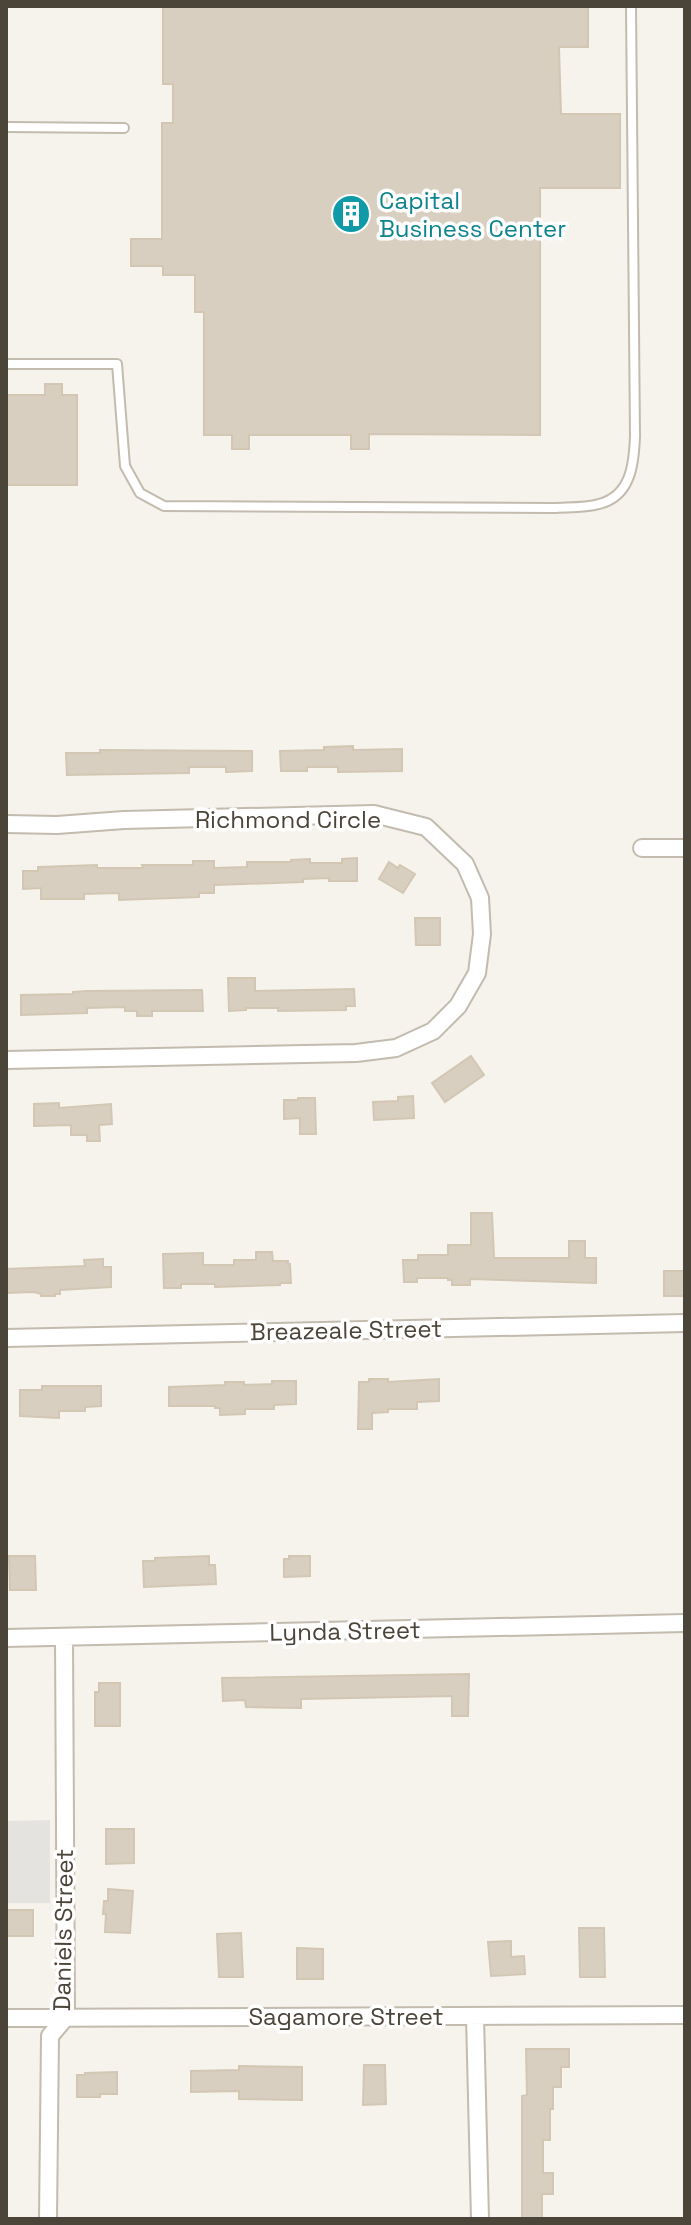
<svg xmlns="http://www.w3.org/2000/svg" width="691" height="2225" viewBox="0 0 691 2225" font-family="'Space Grotesk',sans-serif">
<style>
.parking{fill:#e5e3e0}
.building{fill:#d8cfc1;stroke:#d3c7b4;stroke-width:2}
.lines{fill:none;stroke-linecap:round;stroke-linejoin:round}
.lane-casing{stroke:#c2bbae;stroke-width:12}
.street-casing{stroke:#c2bbae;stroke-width:20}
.lane{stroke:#fff;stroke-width:8}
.street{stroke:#fff;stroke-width:16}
.labels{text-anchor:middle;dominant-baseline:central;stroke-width:7;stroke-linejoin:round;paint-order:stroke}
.culture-label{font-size:24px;fill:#0d838f;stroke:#fff;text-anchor:start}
.street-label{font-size:24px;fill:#4b4439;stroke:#fff}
</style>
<rect width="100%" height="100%" fill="#f6f3ec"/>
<path class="parking" d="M50,1820V1903H6V1821Z"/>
<path class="building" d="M163,6H588V47H559L561,114H620V188H540V435L369,434V449H351V435H249V449H232V435H204V312H195V275H163V266H131V239H162V123H173V84H163Z
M45,384H62V395H77V485H6V395H45Z
M353,746V750L402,749V771L338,772V767H307V771H281L280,751L324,750V747Z
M100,750L252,751V771L226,772V767H189V773L67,775L66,753H100Z
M357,858V881H329V878L303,879V882L214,885V893H199V897L119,900V893L84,894V899H41V888L23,889V871H38V867L97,865V868H143L142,865H193V861H214V868L247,867V862H291V860L310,859V863H342V859Z
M389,862L398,868L400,865L415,874L403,893L379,879Z
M415,918H440V945H416Z
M228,978H255V991L354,989L355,1006H346V1010L278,1011V1008H246V1010L229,1011Z
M202,990L203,1011H152V1016H137V1011H125V1007L87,1008V1013L21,1015V995L73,994V992L87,991Z
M471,1056L484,1075L445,1102L432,1083Z
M413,1096L414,1118L374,1120L373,1102L398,1101V1097Z
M298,1098H315L316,1134H300V1118L284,1119V1100H298Z
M59,1103V1108L111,1104L112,1124L99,1125L100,1141H87V1135H71V1125L34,1126V1104Z
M471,1213H492L494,1258H569V1241H585V1258H596V1283L470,1279V1285H452V1280H448V1278H417V1282H404L403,1260H418V1255H448V1245H471Z
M256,1252H272L273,1261H288V1264H290L291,1283H280V1285L215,1287V1284H181V1288H164L163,1254L203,1253V1265H234V1260H256Z
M103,1259V1267H111V1287L60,1290V1294H55V1296H41V1294L34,1292L6,1293V1269L85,1266L84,1260Z
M664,1271H685V1296H664Z
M369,1379H388V1382L439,1379V1401L417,1402V1409H388V1412L372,1413V1429H358L359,1382H369Z
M272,1381H296V1404L274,1405V1409H245V1414L220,1415V1408H215V1406H169V1387L225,1385V1382H244V1385L272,1384Z
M42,1386H101V1406L85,1407V1411H59V1418L20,1416V1390H42Z
M9,1556H35L36,1590H10Z
M209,1556V1565H215L216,1584L144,1587L143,1561H155V1558Z
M289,1556H310V1576L284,1577V1559H289Z
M469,1674L468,1716H452V1696L301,1699V1708L246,1707L245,1700L223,1701L222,1678Z
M99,1683H120V1726H95V1692H99Z
M106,1829H134V1863L106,1864Z
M108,1889L133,1891L130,1933L105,1932L106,1914H103L104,1901H108Z
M6,1910H33V1936H6Z
M579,1928H604L605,1977H580Z
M241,1933L243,1977H219L217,1934Z
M511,1941V1957L524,1956L525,1974L491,1976L488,1942Z
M297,1948L323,1949V1979H297Z
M526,2049H569V2067H561V2087H553V2109H550V2140H543V2173H553V2194H542V2219H522V2096L527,2095Z
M364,2065H385L386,2104L363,2105Z
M239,2066L302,2067V2100L239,2099V2091L191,2092V2071L239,2070Z
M117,2072V2094H100V2097H77V2075H85V2073Z"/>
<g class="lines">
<defs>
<path id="lane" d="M6,127L124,128
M6,364H117L125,466L140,493L164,506L553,508C568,507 585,508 599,504C631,496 634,464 635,436L631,6"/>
<path id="street" d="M6,824L57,825L124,820L374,814L426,827L465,864L480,898L482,934L477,973L458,1006L433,1031L396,1048L356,1053L6,1060
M642,848H685
M6,1338L685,1323
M6,1638L685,1623
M475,2016L480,2219
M6,2018L685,2015
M48,2219L50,2036L66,2017L64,1637"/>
</defs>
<use href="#lane" class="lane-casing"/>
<use href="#street" class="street-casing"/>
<use href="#lane" class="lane"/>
<use href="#street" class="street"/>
</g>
<defs>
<symbol id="building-disc" viewBox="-11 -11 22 22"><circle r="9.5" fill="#0f9aa8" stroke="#fff"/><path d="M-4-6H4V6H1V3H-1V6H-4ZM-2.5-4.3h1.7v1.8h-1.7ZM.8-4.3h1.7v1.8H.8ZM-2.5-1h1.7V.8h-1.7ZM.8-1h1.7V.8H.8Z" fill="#fff"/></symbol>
</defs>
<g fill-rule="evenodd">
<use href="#building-disc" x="329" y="192" width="44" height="44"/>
</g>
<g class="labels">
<g class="culture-label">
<text x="379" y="200">Capital<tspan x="379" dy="28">Business Center</tspan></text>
</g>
<g class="street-label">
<text x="288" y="819">Richmond Circle</text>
<text transform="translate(346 1330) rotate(-1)">Breazeale Street</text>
<text transform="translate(345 1631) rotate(-1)">Lynda Street</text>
<text transform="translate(63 1930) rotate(-89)">Daniels Street</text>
<text x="346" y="2016">Sagamore Street</text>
</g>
</g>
<rect width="691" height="2225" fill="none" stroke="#4b4439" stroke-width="16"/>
</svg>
